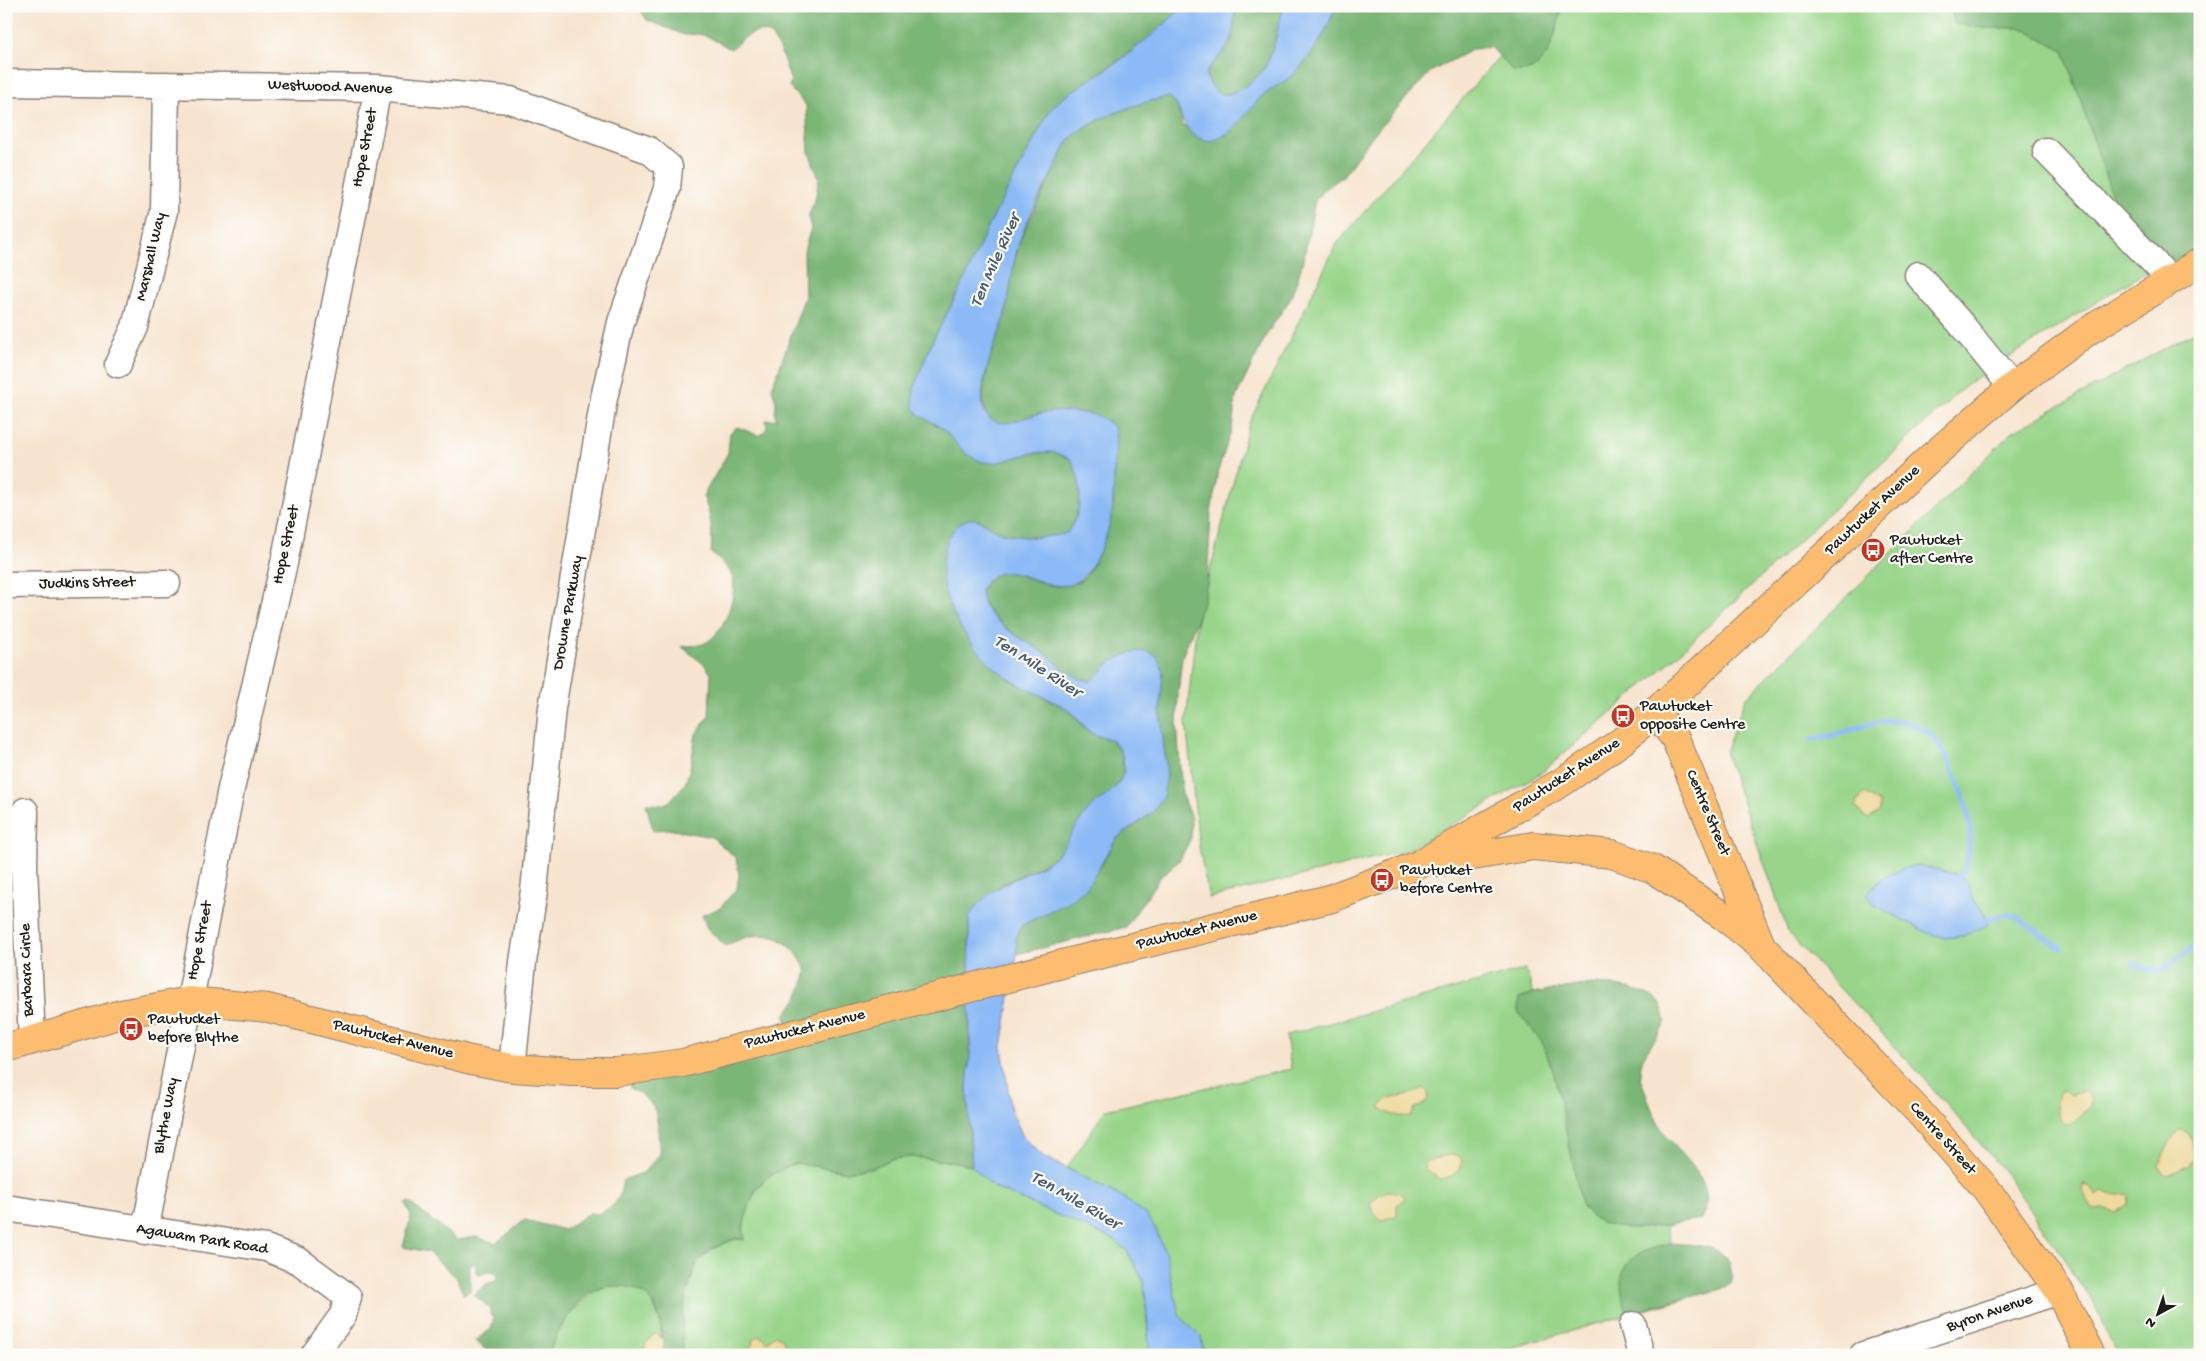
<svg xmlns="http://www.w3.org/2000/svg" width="2206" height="1361" viewBox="0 0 2206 1361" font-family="'Gochi Hand',sans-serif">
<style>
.green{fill:#98d58a;stroke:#5a7853}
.forest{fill:#7ab676;stroke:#4b6949}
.sand{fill:#eeda9e;stroke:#857b5d}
.water{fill:#8bbaf6;stroke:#546b89}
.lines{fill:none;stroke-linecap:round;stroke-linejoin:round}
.stream{stroke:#8bbaf6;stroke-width:5.5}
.minor-casing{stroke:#8a8076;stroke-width:29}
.major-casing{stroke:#8a8076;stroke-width:30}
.minor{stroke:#fff;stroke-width:26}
.major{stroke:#fcbd6f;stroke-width:28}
.labels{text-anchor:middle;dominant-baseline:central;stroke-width:4.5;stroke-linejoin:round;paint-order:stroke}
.street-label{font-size:16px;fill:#1c1c1c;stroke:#fdfcf7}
.poi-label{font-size:16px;fill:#1c1c1c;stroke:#fdfcf7;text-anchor:start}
.water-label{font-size:18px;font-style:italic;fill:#485b73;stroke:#fdfcf7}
</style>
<rect width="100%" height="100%" fill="#fdfcf7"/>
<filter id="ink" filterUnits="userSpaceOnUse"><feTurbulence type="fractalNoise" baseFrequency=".02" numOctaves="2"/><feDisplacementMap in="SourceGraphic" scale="10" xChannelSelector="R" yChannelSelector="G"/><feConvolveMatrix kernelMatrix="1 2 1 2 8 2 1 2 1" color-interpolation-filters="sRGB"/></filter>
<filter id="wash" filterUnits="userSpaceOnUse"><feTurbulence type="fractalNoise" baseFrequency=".0096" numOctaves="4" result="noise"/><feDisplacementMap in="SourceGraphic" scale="20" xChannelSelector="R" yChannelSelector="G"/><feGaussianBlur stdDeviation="1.12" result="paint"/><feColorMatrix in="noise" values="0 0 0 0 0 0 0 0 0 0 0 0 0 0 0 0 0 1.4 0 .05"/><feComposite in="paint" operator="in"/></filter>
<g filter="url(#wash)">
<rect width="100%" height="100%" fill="#f7e4cf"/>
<path class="green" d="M1543,6H2056L2200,242L2119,288L1967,384L1660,671L1541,773L1408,850L1209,898L1199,847L1186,722L1197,620L1249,423L1336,245Z
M2200,329V1355H2117L2095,1305L2007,1175L1922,1076L1789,934L1725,752L1746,698L2012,432Z
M1526,969L1533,993L1593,984L1688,1298L1486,1355H1204L1201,1337L1179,1315L1146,1215L1122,1197L1067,1168L1105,1110L1291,1069L1286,1035Z
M911,1157L956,1162L972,1166L993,1187L1115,1240L1128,1252L1144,1282L1150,1355H683C682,1318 679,1263 719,1246C728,1242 734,1238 744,1240C741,1207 760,1171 794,1164C808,1161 835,1173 851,1171C866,1170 878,1163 892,1159C898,1158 905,1158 911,1157Z
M604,1286C613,1286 624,1284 632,1287C659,1296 665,1330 659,1355H548C559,1325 577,1301 604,1286Z"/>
<path class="forest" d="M638,6H1184L1152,36L1050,110L987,229L965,279L930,346L914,388L919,415L942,428L966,454L995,463L1032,453L1053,452L1071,459C1083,482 1084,511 1067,533C1048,538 1023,539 1004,533C995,531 987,524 979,520L957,526L1007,678L1067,709L1091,734L1111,739L1122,754L1123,775L1115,788L1087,812L1065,848L1048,862L1000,885L969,916L970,1053L967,1088L972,1166L956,1162L911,1157L891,1159L874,1167L847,1172L795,1163L769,1176L755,1189L743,1226L744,1240L736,1238L709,1250L697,1261L686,1296L682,1318L683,1355H659C667,1322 655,1285 617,1286C605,1286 594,1289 585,1297C568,1312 556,1334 548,1355H486L487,1350L475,1341L491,1329L494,1319L490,1313L491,1309L474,1295L486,1284L496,1281L498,1274L488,1272L479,1275L476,1273V1263L470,1265V1291L464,1295L456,1277L428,1252L403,1247L411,1216L405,1203L409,1202L457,1240L475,1237L496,1243L525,1220L564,1230L589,1213L599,1214L614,1205L620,1195L623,1180L643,1173L659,1155C660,1146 658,1137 658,1127C656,1105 650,1099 630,1088L629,1066L788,1029L785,1015L798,998L807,972C790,933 762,926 725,946L707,928L702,915L720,908L737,888L739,875L736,858L712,837L668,829L653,830L646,804L662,805L669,802L685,784L690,769L696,734L709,716L711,674L705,665L682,647C690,645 697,647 705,643C723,635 739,594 732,576C729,567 718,559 711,553C713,534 711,514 703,496L728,453L730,433L737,427L760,436L767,428L766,420L777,419L775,415L776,402L772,388L805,296L804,251L811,228L808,217L815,200L819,179L809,152L806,105L789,87L791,81C778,46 773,9 731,49L707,36L698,34L685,35L647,20Z
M1235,6H1284C1278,25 1275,49 1265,67C1259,78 1230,102 1217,92C1212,89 1209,81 1206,76C1209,63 1221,57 1228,46C1235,35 1234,19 1235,6Z
M1336,6H1563C1554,34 1550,76 1513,71L1491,47L1473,49L1430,72L1373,135L1343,176L1323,191L1315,201L1304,256L1298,278L1289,301L1268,332L1236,397L1232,428L1218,471L1211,513L1207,584L1202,606L1182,657L1178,694L1177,723L1182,796L1191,818V838L1179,861L1161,876L1126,927L1017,954L1016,938L1022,925L1070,901L1099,870L1116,839L1153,812L1167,775L1160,710L1163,671L1112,661L1091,681C1070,679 1058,662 1040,651C1024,640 963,606 987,580C1007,559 1037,587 1058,586C1064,586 1076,583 1081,580C1095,571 1111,522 1113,504C1114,493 1113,481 1114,470L1040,413C1031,416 1011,425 1002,424C977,423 983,390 986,374L1020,240L1068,141C1090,120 1139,101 1170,97L1176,103L1183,126L1225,136L1261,97L1296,72L1332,18Z
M1950,6H2200V260L2166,280L2113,198L2064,51L2022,28H1983L1955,24Z
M1593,984C1610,985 1647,988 1659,1003C1663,1007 1664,1016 1666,1021C1659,1040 1642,1049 1640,1071C1639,1077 1643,1086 1646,1093C1651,1109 1657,1124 1668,1138C1687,1161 1720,1187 1701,1219C1664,1224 1607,1243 1582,1206L1554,1074L1543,1044L1518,1012L1519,999L1533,993Z
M1671,1243C1693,1245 1728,1244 1731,1270C1732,1278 1732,1283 1726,1288L1628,1313C1610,1269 1628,1252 1671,1243Z"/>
<path class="sand" d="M1862,795H1866L1880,803V811L1869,819L1863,816L1856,806Z
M1424,1088L1428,1092C1430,1102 1423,1105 1415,1108L1411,1116C1402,1118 1386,1114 1380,1107L1388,1098L1406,1096Z
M2065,1090L2071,1095L2085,1091L2091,1099L2090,1107L2070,1125C2056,1124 2053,1102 2059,1092Z
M2180,1129C2194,1132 2193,1148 2194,1159L2188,1166L2167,1175L2163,1173L2159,1166C2162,1158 2173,1133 2180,1129Z
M1449,1155H1457L1462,1159C1461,1172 1452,1178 1440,1179L1424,1169L1426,1161Z
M2083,1185L2090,1187L2096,1195L2102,1191L2113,1195L2126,1193L2129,1195L2128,1204L2116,1213L2103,1209L2094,1210L2082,1191Z
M1388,1191L1400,1193L1405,1198L1397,1205V1215L1382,1220L1373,1213L1370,1204L1377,1196Z
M655,1333L664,1339L663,1355H645V1344Z
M777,1335L783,1339L789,1355H756L752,1346L753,1339L760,1336L768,1342L772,1337Z"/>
<path class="water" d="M1184,6H1235C1234,19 1235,35 1228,46C1221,57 1209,63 1206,76C1209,81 1212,89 1217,92C1230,102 1259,78 1265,67C1275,49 1278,25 1284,6H1336C1328,30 1314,53 1297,71C1286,82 1271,88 1260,98C1245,114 1223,152 1197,137C1180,128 1183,108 1170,97C1139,101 1090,120 1068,141C1053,175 1032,206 1020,240C1011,266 1011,293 1004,319C998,339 965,408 994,421C1007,427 1024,417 1038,414C1052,410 1084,411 1098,416C1104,418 1109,424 1114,427C1118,443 1114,456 1114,472C1113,487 1114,503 1111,518C1107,538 1091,580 1069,585C1040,592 998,549 981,592C985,623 1020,636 1043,652C1059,664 1071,679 1091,681L1112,661L1132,652L1147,651L1157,656L1163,671L1160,710L1167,775L1163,797L1153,812L1116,839L1086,889L1070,901L1022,925L1016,938L1017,954L1002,1047L1011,1110L1023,1137L1043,1156L1122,1197L1146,1215L1155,1228L1166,1254L1179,1315L1201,1337L1204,1355H1150L1144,1282L1128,1252L1115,1240L993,1187L972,1166L967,1088L970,1053L969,916C992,882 1016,882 1048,862C1068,848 1071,829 1087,812C1098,799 1117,792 1123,774C1126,762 1121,744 1109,739C1103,736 1095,736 1091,733C1082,726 1077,715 1067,709C1048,697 1025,690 1007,677C972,653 935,600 943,557C946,543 951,526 966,520C979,515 991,530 1003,533C1023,539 1048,538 1067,533C1084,511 1083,482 1071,459L1053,452L1032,453L995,463L982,462L966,454L942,428L919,415L913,406L914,388L930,346L965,279L987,229L1050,110C1068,91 1091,80 1113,65C1138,47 1161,28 1184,6Z
M1918,865L1959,875L1968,883L1973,899L1985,914L1988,925L1963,936L1945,938L1928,933L1875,905L1867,893C1880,878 1899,868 1918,865Z"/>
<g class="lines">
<path class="stream" d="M1811,739C1842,738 1868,718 1900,721C1909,722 1924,728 1931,735C1949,755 1969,802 1970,829C1970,843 1968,857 1965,871L1959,875
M1986,920L2008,914L2017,917L2061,948
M2133,964L2159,972L2200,943"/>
</g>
</g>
<g filter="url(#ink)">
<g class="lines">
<defs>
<path id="minor" d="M6,83L378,88L510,100L649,150L669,167L667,189L621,322L604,398L552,708L534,891L523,962L512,1068
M2046,151L2171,280
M1918,275L1961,324L2012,387
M118,364L135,327L164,211L166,85
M6,585L167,583
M25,811L24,867L32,1040
M6,1208L266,1248L299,1261L348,1297L343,1315L314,1355
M145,1231L231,789L284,563L378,88
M1633,1325L1641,1355
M1863,1355L2059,1291"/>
<path id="major" d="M1655,712L1675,738L1761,945
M1437,862L1533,846L1612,854L1653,869L1726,918L1761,946L1919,1112L1987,1190L2059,1291L2091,1355
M6,1048L121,1014L189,1001L268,1008L471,1060L512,1068L572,1072H616L683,1063L1066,963L1329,899L1418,865L1564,781L1622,741L1681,689L1929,459L2012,387L2088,331L2200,262"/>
</defs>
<use href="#minor" class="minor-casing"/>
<use href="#major" class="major-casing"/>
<use href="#minor" class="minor"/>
<use href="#major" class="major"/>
</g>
</g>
<defs>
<symbol id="bus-disc" viewBox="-11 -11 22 22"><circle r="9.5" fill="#c8321e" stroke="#fdfcf7"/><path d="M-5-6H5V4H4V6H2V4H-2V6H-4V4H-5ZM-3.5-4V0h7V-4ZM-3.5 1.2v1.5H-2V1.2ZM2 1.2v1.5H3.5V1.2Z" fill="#fff"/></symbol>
</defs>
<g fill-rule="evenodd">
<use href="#bus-disc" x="1859" y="536" width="28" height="28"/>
<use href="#bus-disc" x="1609" y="702" width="28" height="28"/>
<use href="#bus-disc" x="1368" y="866" width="28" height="28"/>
<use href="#bus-disc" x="117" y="1015" width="28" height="28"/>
</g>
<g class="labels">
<g class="street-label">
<text transform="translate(330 88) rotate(2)">Westwood Avenue</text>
<text transform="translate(366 148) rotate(-79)">Hope Street</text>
<text transform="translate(152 257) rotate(-77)">Marshall Way</text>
<text transform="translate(1873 511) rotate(-43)">Pawtucket Avenue</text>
<text transform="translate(287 545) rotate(-78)">Hope Street</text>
<text transform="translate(87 584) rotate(-1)">Judkins Street</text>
<text transform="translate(569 613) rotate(-80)">Drowne Parkway</text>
<text transform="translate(1567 776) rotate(-33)">Pawtucket Avenue</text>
<text transform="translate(1707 813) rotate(67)">Centre Street</text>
<text transform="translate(1197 931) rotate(-14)">Pawtucket Avenue</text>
<text transform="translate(201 941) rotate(-79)">Hope Street</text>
<text transform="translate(28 970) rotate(-92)">Barbara Circle</text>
<text transform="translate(805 1030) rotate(-14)">Pawtucket Avenue</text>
<text transform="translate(393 1040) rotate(14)">Pawtucket Avenue</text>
<text transform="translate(167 1116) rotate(-79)">Blythe Way</text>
<text transform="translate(1942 1139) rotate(48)">Centre Street</text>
<text transform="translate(202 1240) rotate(9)">Agawam Park Road</text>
<text transform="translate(1990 1314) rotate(-19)">Byron Avenue</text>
</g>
<g class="poi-label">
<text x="1890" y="541">Pawtucket<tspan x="1890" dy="18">after Centre</tspan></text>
<text x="1640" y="707">Pawtucket<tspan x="1640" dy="18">opposite Centre</tspan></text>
<text x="1400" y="871">Pawtucket<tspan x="1400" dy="18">before Centre</tspan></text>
<text x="148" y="1020">Pawtucket<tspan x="148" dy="18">before Blythe</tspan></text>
</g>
<g class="water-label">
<text transform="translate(996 261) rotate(-66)">Ten Mile River</text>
<text transform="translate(1037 667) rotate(33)">Ten Mile River</text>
<text transform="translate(1075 1201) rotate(30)">Ten Mile River</text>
</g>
</g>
<rect width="2206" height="1361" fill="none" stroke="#fdfcf7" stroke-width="25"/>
<g transform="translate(2158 1314) rotate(220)" stroke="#fdfcf7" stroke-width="4" paint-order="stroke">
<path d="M0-4L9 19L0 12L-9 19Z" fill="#1c1c1c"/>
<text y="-8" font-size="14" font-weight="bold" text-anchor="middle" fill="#1c1c1c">N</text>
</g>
</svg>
